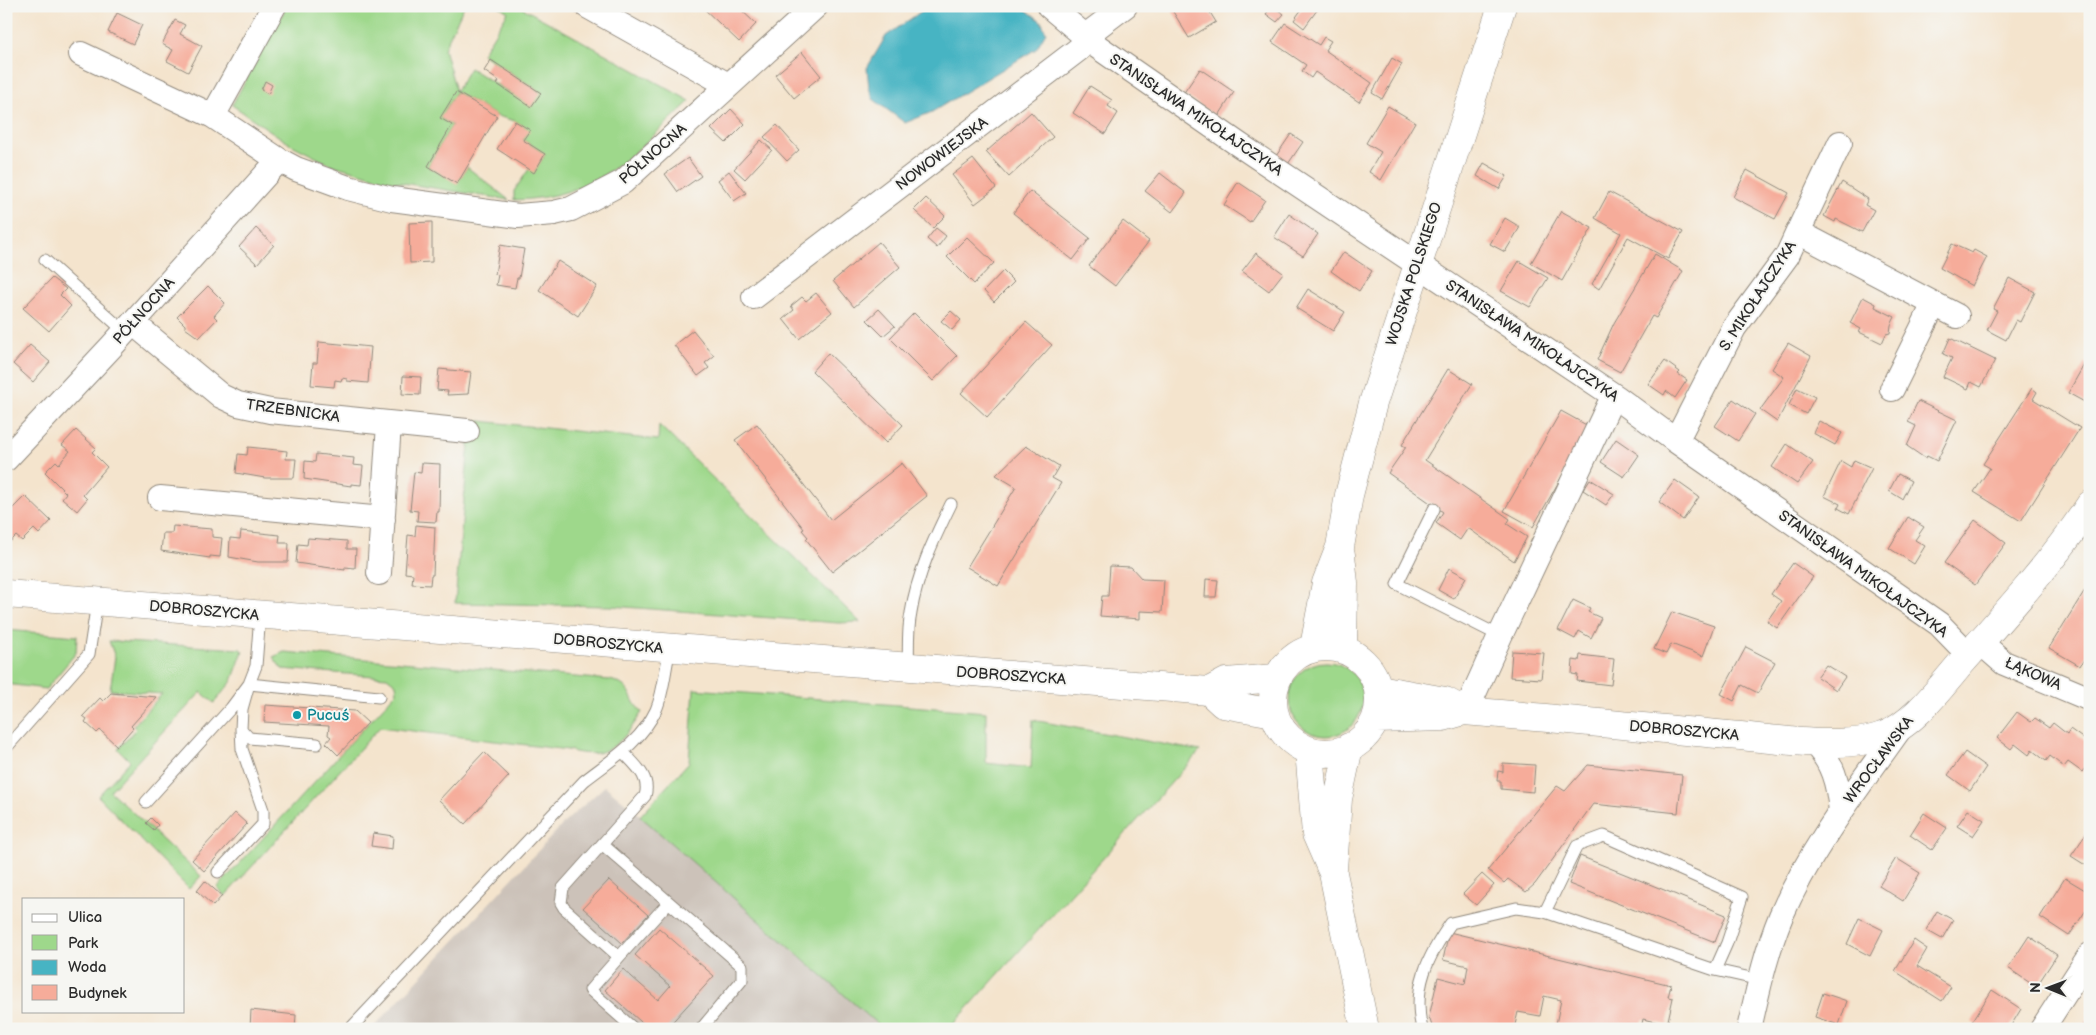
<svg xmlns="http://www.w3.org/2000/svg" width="2096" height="1035" viewBox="0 0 2096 1035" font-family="'Balsamiq Sans',sans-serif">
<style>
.industrial{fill:#ccc2b9}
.green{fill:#9ed88b;stroke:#64825b}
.water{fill:#47b4c3;stroke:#397077}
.building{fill:#f6ac9a}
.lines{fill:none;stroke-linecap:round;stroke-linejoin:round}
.lane-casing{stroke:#90887c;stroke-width:13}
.street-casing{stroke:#90887c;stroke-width:26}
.secondary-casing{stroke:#90887c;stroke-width:29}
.lane{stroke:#fff;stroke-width:11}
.street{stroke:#fff;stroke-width:24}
.secondary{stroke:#fff;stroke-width:28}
.culture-dot{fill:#0f9aa8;stroke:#f6f6f2;stroke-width:2}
.labels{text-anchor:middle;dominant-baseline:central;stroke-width:4;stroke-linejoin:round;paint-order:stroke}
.street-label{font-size:15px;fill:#2b2b2b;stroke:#f6f6f2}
.culture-label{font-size:15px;fill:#0d838f;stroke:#f6f6f2;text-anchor:start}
</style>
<rect width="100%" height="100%" fill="#f6f6f2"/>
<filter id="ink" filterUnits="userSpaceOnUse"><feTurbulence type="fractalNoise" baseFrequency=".02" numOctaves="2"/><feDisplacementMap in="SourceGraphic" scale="10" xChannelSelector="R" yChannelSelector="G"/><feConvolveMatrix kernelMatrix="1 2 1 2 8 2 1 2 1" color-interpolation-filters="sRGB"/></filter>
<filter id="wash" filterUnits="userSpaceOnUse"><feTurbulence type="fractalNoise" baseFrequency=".0096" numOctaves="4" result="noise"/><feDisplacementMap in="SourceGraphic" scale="20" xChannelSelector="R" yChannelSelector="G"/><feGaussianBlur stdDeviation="1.12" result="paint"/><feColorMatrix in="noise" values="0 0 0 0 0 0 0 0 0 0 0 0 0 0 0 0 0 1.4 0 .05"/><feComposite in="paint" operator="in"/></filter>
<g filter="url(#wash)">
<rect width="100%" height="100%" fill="#f4e4cd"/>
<path class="industrial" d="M605,786L634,810L883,1029H372L565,822Z"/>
<path class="green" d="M287,6H464L444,49L456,91L470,68L531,106L540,92L482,54L508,12L499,6H519L690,101C633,154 598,198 514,200V191L529,169L534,172L545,154L523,140L529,130L515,121L497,116L456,92L440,118L452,125L428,166L457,183L467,167L509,200L390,181L329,164L290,144L232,105Z
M471,420L658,440L659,425L860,622L839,623L611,606L455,603Z
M6,630L77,636L76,653L46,689L6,684Z
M109,641L241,649L243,651L232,681L214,703L201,692L110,791L201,876L189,889L98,796L130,761L118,749L136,729L133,726L162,694L110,690L115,657Z
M284,652L610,680C634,686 627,699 642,712C622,743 607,762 568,750L380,727L225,896L217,888L397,692L396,684L387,677L282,669L273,657Z
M1289 699a37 37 0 1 1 74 0a37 37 0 1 1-74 0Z
M694,689L986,712V763L1031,768L1033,720L1200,751L949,1029H883L640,816L689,762Z"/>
<path class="water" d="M929,6H1021L1041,21L1046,32L1036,49L932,112L905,123L873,99L869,88L867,68L886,36Z"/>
<g id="blocks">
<path class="building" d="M701,6H737L756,24L739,42Z
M1178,6H1206L1216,22L1189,38L1172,10Z
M1272,6L1284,14L1277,22L1266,14Z
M1304,6H1320L1304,28L1294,20Z
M117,13L142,25L133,44L108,32Z
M175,20L185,25L180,34L202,46L188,72L167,61L173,50L162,44Z
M1285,23L1319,45L1324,37L1331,41L1325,50L1372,83L1359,102L1315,72L1311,78L1302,71L1306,65L1272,42Z
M802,52L821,76L794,98L775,75Z
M1392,58L1402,64L1382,99L1372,93Z
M491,60L541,93L531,107L497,84L499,81L484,71Z
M1200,69L1234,92L1218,117L1183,94Z
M265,81L272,85L268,94L261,90Z
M1090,86L1112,100L1108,106L1118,113L1105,134L1073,113Z
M456,92L497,116L457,184L428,166L452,125L440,118Z
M1388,106L1415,122L1381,180L1369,172L1381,152L1366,143Z
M731,109L745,124L726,143L711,129Z
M1031,112L1053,137L1009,177L986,152Z
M515,121L530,130L523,140L545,154L534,173L497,149Z
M777,125L799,150L787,161L764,137Z
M1291,134L1303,142L1288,164L1276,156Z
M761,140L772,150L745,179L734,169Z
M688,158L701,176L678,192L665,174Z
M973,159L996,188L975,204L952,175Z
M1484,163L1507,176L1499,189L1477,176Z
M1747,170L1789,193L1775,219L1733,197Z
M729,171L746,193L734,201L718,180Z
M1160,173L1186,193L1172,212L1145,191Z
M1238,182L1265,200L1250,222L1224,205Z
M1842,182L1868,199L1865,205L1874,210L1862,232L1836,219L1835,222L1824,216Z
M1030,191L1090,238L1073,260L1013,213Z
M1609,192L1683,232L1668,259L1628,237L1599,289L1592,284L1621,233L1595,218Z
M926,198L945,216L933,228L914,210Z
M1561,211L1592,228L1562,281L1531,263Z
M1289,214L1318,234L1303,256L1274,237Z
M1505,218L1520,227L1505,252L1490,244Z
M1123,221L1149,241L1115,286L1089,266Z
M432,222V262L410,263L409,223Z
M256,228L274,245L257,264L239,247Z
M936,228L946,236L937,248L927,239Z
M967,237L994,263L974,284L947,257Z
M879,242L900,267L854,307L833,281Z
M1952,244L1972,253L1974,250L1987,257L1972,286L1940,268Z
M500,245L524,249L519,278H517L515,288L496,285L498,275L495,274Z
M1344,252L1372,271L1359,291L1331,271Z
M1256,253L1283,273L1269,291L1242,271Z
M1655,254L1683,271L1656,318L1652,316L1620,372L1597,360L1614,323Z
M558,261L597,286L578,316L539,290Z
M1519,261L1548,278L1530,307L1501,291Z
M1003,271L1014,282L994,302L984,291Z
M52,278L66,289L60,295L71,306L49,331L23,308Z
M2009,278L2035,292L2020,322L2016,320L2006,340L1987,330L1997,311L1993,309Z
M208,286L225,303L214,316L217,319L199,338L185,328V325L177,317Z
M1308,289L1345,312L1333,331L1296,308Z
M816,293L832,312L799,339L783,319L794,310L791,306L802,297L806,301Z
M1863,297L1876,304L1875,307L1895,317L1891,325L1890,333L1886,334L1882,343L1859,332L1861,329L1850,323Z
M879,309L895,326L883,336L867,320Z
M951,311L961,320L952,330L941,321Z
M914,313L957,356L933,381L890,338Z
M1026,322L1052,345L987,417L961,393Z
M693,330L714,356L705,363L709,368L698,376L674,345Z
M1950,338L1995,360L1981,387L1971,382L1968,389L1943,377L1952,358L1943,354Z
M319,342L371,347L368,383L347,381V379L342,378L341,381L335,380L334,387L311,385L313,363H317Z
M1788,343L1811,356L1777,422L1760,410L1784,377L1772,369Z
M30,345L50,362L33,382L13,364Z
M828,353L903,425L886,443L812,371Z
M1665,361L1680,372L1678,374L1687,380L1675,398L1666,391L1664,395L1648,384Z
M2085,363L2090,366V405L2068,393Z
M439,369L471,372L468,394L447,395L448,391L437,390Z
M1448,369L1472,384L1425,460L1510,519L1507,524L1527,537L1514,561L1468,528L1460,540L1436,523L1443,512L1388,473L1406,447L1402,445L1407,436Z
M403,376L421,377L420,395L402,394Z
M1797,388L1815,397L1806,414L1789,405Z
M2032,388L2037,392L2033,399L2080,428L2021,521L1974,492L1990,468L1983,464Z
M1733,399L1755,414L1738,441L1715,426Z
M1918,401L1957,420L1937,461L1927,456L1926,459L1907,446L1916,426L1908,422Z
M1561,411L1590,427L1533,527L1504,511Z
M1819,421L1842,433L1835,445L1813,433Z
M757,424L831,520L902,463L927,496L832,572L806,539L808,537L802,530L804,529L735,440Z
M76,430L96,448L92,452L107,467L83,495L87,499L77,511L62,498L66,493L45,472L56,461L59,464L70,451L62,445Z
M1616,439L1639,455L1624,477L1601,462Z
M1787,444L1813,462L1797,484L1772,467Z
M1026,446L1059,466L1052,478L1061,483L998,586L967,567L1016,487L996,475Z
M248,447L287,451L286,459H296L294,478H265L236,473L238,454L247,455Z
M316,454L354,458L353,465L363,466L361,485L351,484V486L304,479L305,461L315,462Z
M1854,460L1872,468L1849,514L1838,508L1840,504L1824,496L1841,461L1851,467Z
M422,463L440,464L439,512H437L436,522L417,521L418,511L410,510L414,472L421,473Z
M1898,474L1911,481L1902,499L1889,491Z
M1590,479L1614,494L1606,505L1583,490Z
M1675,480L1699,497L1683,520L1659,502Z
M25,496L51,521L39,534L34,529L22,541L16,536L6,546V511L10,507L12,509Z
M1908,517L1924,527L1915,540L1925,546L1914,564L1889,548Z
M1975,520L2006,543L1975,585L1944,563Z
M416,525L435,527L433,575H431L430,585L412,584L413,574L405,573L408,535L415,536Z
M173,526L212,529V537L222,538L220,557L210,556V558L161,551L163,533H172Z
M241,531L280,535L279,543H289L288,562H258L229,557L230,538L240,539Z
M308,538L347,541V549H356L355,568L345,567V570L296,563L298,544L307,545Z
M1793,563L1813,577L1777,628L1767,621L1781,601L1771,594Z
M1110,566L1131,567L1142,579L1164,580L1162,612L1140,611V619L1100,616L1102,596H1108Z
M1449,568L1466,577L1454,599L1438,590Z
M1206,579L1218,580L1216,597H1205Z
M2090,582V655L2087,654L2080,666L2049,648Z
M1573,600L1590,608L1588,612L1601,618L1591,638L1579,631L1575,639L1558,630Z
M1672,612L1714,626L1703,656L1671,644L1666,654L1654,649Z
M1746,647L1775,662L1758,693L1742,685L1734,701L1721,694Z
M1512,651L1544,653L1541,679L1510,677Z
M1580,655L1614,659L1611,685L1577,681L1578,675L1572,674L1573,660L1579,661Z
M1826,665L1845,677L1836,690L1817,677Z
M111,693L157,697L131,726L133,728L117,746L100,730L97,733L85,722L87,719L83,716L100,698L103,701Z
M265,705L355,711L368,723L338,755L326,743L331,737L328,735L329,726L264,722Z
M2017,712L2031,722L2035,718L2049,728L2053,723L2067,734L2070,729L2085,740L2090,736V762L2082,772L2068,762L2064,767L2050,756L2046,761L2032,750L2029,755L2015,744L2011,749L1997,738Z
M484,752L509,776L465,824L439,800Z
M1965,752L1986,767L1970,791L1948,775Z
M1503,763L1535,765L1533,792L1501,789V781H1497L1498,771L1503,772Z
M1588,765L1682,775L1678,813L1593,804L1535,884L1526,892L1508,879L1504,883L1488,870L1557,786L1565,791Z
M1968,810L1984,820L1973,836L1957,826Z
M235,813L247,824L204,871L192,860Z
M1924,813L1947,828L1932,850L1910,835Z
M151,818L158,825L154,830L146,823Z
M2090,828V868L2071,856Z
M373,833L393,836L392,849L371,846Z
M1580,856L1726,915L1715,942L1569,884Z
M1896,858L1920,873L1903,901L1879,886Z
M1482,874L1494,885L1476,905L1463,894Z
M2065,878L2090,893V904L2069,936L2040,917Z
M609,880L648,915L622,943L583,908Z
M205,881L222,896L213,906L197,891Z
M1937,911L1953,920L1942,939L1926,930Z
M1859,918L1883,930L1870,956L1847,944Z
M659,928L714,976L666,1029H649L605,990L623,969L658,1000L670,986L635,955Z
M1449,932L1671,985L1668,997L1673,998L1667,1025L1643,1019L1641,1029H1555L1561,1000L1544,996L1540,1016L1518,1012L1514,1029H1433L1429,1017L1438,977L1465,984L1468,966L1443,960Z
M2029,936L2057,955L2036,987L2008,968Z
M1914,940L1927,949L1917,966L1951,987L1942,1001L1895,971Z
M1992,990L2021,1009L2009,1029H1983L1972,1022Z
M1823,993L1847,1001L1839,1025L1815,1017Z
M251,1010L296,1015L295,1029L250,1028Z
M2090,1016V1029H2081Z"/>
</g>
</g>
<g filter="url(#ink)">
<use href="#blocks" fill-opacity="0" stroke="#90887c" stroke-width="1"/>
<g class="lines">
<defs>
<path id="lane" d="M45,260L125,332
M1434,509L1397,584L1500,636
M908,668C909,650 907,631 911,613C917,574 934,539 951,504
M317,744L249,738L241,729L242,709L249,684L379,697
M6,748L89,654L97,602
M623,752C635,765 651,777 645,796L563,888L561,903L564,908L619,957L590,990L634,1029
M146,802L231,708L249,684L256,666L260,615
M602,844L742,966V980L701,1029
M218,872L263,824V810L242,749L241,729
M619,957L668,903
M1715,970L1727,943L1742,897L1604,836L1577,846L1545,912L1715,970L1760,980
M350,1029L584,781C611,760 641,742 656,710C664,692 665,668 670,649
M1422,1029C1412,987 1428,956 1451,923L1516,908L1545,912"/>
<path id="street" d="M587,6L728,85
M1049,6L1098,47L1238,144L1616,397L1676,441L1939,624L1969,655
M81,54L213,116L279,160L296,169L348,188L392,199L518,216L554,213L571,209L623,182L816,6
M213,116L274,6
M1798,232L1840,143
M754,297L1079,49L1092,31L1125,6
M133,323L221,396L238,404L270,411L467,431
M1892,389L1934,304
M1676,441L1734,328L1787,256L1798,232L1957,316
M6,459L112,346L279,160
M160,498L383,519
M379,573L389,424
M1980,642L2004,663L2090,699
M1470,712L1472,698L1500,636L1608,407L1616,397
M1813,742C1833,762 1838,783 1841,811
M1749,1029C1758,990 1766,952 1781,916C1811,847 1858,788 1901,727
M2042,1029L2090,955"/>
<path id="secondary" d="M1341,555L1344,583L1343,649
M6,594L1209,691L1226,682L1276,678
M1273 700a53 53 0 1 1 106 0a53 53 0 1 1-106 0Z
M1314,647L1326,583L1340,547L1349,495L1373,403L1502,6
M1379,689L1445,701L1464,711
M1209,691L1223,704L1274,713
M1376,719L1443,717L1464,711C1552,718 1640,727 1728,735C1771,738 1841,751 1882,736C1913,726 1942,685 1964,660C2009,610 2053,561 2090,505
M1309,750L1316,834L1333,873L1365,1029
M1333,869L1338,799L1349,747"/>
</defs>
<use href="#lane" class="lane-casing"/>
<use href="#street" class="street-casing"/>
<use href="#secondary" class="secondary-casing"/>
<use href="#lane" class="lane"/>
<use href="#street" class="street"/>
<use href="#secondary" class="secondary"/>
</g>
</g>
<circle class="culture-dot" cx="297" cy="715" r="5"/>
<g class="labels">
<g class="street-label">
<text transform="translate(1196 115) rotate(34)">STANISŁAWA MIKOŁAJCZYKA</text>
<text transform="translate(653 154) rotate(-41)">PÓŁNOCNA</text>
<text transform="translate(942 154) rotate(-37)">NOWOWIEJSKA</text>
<text transform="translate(1414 274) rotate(-72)">WOJSKA POLSKIEGO</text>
<text transform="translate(1758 296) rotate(-57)">S. MIKOŁAJCZYKA</text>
<text transform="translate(144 311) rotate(-48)">PÓŁNOCNA</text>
<text transform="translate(1532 341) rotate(34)">STANISŁAWA MIKOŁAJCZYKA</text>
<text transform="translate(293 411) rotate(8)">TRZEBNICKA</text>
<text transform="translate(1863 574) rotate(36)">STANISŁAWA MIKOŁAJCZYKA</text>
<text transform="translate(204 611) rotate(5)">DOBROSZYCKA</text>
<text transform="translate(608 644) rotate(5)">DOBROSZYCKA</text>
<text transform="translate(2033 674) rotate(24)">ŁĄKOWA</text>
<text transform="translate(1011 676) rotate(4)">DOBROSZYCKA</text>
<text transform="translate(1684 731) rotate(5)">DOBROSZYCKA</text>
<text transform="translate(1879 760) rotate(-53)">WROCŁAWSKA</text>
</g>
<g class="culture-label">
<text x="307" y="715">Pucuś</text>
</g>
</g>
<rect width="2096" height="1035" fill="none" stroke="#f6f6f2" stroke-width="25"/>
<rect x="22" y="898" width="162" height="115" fill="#f6f6f2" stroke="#a5a5a2"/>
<rect x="32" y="914" width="25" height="8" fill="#ffffff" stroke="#a5a5a2"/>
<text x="68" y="922" font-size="15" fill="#2b2b2b">Ulica</text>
<rect x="32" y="935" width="25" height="15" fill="#9ed88b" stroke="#a5a5a2"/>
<text x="68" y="948" font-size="15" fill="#2b2b2b">Park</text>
<rect x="32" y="960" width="25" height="15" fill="#47b4c3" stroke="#a5a5a2"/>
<text x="68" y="972" font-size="15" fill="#2b2b2b">Woda</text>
<rect x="32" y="985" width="25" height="15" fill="#f6ac9a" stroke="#a5a5a2"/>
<text x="68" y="998" font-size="15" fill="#2b2b2b">Budynek</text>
<g transform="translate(2048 988) rotate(271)" stroke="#f6f6f2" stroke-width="4" paint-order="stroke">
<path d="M0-4L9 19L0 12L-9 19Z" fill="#2b2b2b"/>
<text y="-8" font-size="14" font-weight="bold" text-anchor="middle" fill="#2b2b2b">N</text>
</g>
</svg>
